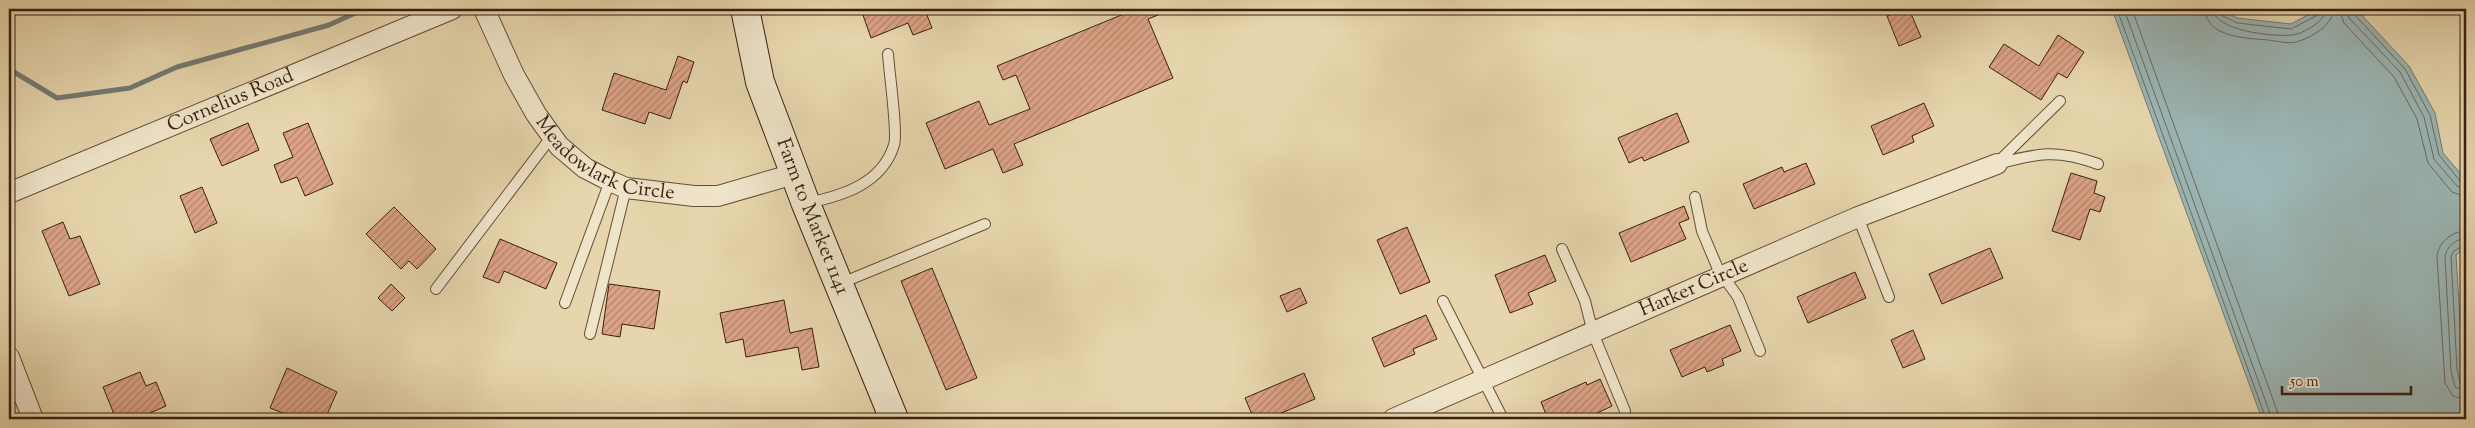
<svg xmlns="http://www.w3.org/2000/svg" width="2475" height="428" viewBox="0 0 2475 428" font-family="'Sorts Mill Goudy',serif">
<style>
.water{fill:#9bb6b5;stroke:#747a72}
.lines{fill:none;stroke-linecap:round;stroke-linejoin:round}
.shore{stroke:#6a6a62;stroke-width:1}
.stream{stroke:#747a72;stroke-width:5}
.building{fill:url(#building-hatch);stroke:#3a1f0e}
.lane-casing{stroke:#654d36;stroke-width:12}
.street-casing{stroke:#654d36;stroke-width:22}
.secondary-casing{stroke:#3a1f0e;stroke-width:30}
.lane{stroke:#efe4ca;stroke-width:10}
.street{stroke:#efe4ca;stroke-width:20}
.secondary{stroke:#efe4ca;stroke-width:28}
.labels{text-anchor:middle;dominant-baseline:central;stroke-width:5;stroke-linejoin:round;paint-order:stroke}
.street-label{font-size:20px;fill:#3a1f0e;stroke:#efe4ca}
</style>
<defs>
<pattern id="building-hatch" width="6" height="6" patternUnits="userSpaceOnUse" patternTransform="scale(1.25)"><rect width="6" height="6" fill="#dca386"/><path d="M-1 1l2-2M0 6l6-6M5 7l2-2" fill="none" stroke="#b3846c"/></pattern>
</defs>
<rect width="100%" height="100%" fill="#e7d6ad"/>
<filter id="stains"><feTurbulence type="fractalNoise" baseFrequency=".004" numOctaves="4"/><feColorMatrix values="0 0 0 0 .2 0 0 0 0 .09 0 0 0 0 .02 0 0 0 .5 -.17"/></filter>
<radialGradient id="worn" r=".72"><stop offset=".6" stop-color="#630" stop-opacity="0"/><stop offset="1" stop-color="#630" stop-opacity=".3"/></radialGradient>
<path class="water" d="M2112,9H2220L2237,18L2291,24L2319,9H2356L2409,66L2435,113L2443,153L2466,180V248L2456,255L2466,419H2262Z"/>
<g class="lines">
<path class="shore" d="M2117,9L2266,419
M2124,9L2272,419
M2132,9L2280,419
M2205,9C2206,38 2247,38 2268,40C2277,41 2287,44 2296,42C2311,38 2333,25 2334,9
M2213,9C2214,31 2274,37 2292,35C2303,34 2326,21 2326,9
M2219,9L2221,15L2237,23L2291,29L2318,15L2320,9
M2339,9L2344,23L2394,77L2417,119L2428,163L2452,192L2466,197
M2346,9L2349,18L2400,72L2424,117L2434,159L2457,186L2466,189
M2353,9L2354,14L2405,69L2430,115L2439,155L2460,181L2466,183
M2466,231C2452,231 2439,242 2437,256L2445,383L2453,396L2466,400
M2466,238C2456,239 2447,246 2445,256L2451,371L2455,387L2466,392
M2466,244L2454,251L2451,256L2457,369L2460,383L2466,386"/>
<path class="stream" d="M9,69L57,98L130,88L177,67L329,25L364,9"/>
</g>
<path class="building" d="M879,9H942L927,15L932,28L913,35L908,23L871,38L863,15Z
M1136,9H1173L1148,19L1173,78L1014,144L1023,165L1003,173L993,149L945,169L926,123L979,101L989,125L1030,109L1016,75L1003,80L997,66Z
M1905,9H1909L1921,37L1899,46L1887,16Z
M2058,35L2084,52L2067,78L2058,73L2041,100L1989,67L2004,44L2039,66Z
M678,56L694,62L687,83L683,81L670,119L649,112L645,124L602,110L614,73L666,90Z
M1924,103L1934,126L1912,136L1914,142L1883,155L1871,126Z
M1677,113L1689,142L1644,161L1642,157L1629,163L1618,138Z
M248,123L259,150L222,166L210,139Z
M308,123L333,184L305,196L297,177L281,183L274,165L293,157L283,133Z
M1806,163L1815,184L1754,209L1743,184L1782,167L1784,172Z
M2071,173L2097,181L2094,193L2105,197L2100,212L2090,209L2080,240L2052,231Z
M202,187L217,223L195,233L180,196Z
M1684,206L1689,219L1679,223L1686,239L1631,262L1619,233Z
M394,207L436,249L417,269L409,261L401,269L366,234Z
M63,222L70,239L80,236L100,284L69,296L42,231Z
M1407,227L1430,282L1400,294L1377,240Z
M500,239L557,263L546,289L504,271L499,283L483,277Z
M1990,248L2003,278L1942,304L1929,274Z
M1545,255L1556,281L1528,293L1533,304L1510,313L1495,275Z
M932,268L977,378L946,390L901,281Z
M1855,272L1866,298L1808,323L1797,297Z
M391,284L405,298L392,311L378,298Z
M609,284L660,291L654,329L622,324L620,337L602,334Z
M1300,288L1307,303L1287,312L1280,296Z
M784,300L790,333L812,328L819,367L802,370L798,347L746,357L743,339L726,343L720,313Z
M1426,315L1437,339L1413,349L1415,354L1384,367L1372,338Z
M1730,325L1741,351L1722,359L1724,365L1707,372L1705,367L1682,377L1670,350Z
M1913,330L1925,359L1903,368L1891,340Z
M287,368L337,392L325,419H298L270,408Z
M140,372L146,386L156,382L166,406L150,413L152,419H116L103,387Z
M1304,373L1315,399L1267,419H1254L1245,398Z
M1600,379L1612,406L1593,415L1596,419H1548L1541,402L1586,382L1587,385Z"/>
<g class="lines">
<defs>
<path id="lane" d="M1997,163L2060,101
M1997,164C2038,153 2057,149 2098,164
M1695,197L1702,231L1718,269L1738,297L1760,351
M807,203C842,196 882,184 894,145C898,134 889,71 888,54
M1858,217L1889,297
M1562,249L1585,301L1593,333L1625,411
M839,284L985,224
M436,289L552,136
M1443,301L1503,419
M565,303L610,181
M590,334L626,188"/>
<g id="street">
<path id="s1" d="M484,9L514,75L536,114L559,146L585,168L610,181L626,188L694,196H718L794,174"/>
<path id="s2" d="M9,193L452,9"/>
<path d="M9,357L33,419"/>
<path id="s3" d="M1393,419L1858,217L1997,164"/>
</g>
<g id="secondary">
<path id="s4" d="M745,9L760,82L806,204L894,419"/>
</g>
</defs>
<use href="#lane" class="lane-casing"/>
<use href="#street" class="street-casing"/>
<use href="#secondary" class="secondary-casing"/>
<use href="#lane" class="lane"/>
<use href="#street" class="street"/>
<use href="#secondary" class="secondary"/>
</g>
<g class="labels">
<g class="street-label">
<text stroke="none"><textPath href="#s2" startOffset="240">Cornelius Road</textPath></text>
<text stroke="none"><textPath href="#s1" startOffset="204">Meadowlark Circle</textPath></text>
<text stroke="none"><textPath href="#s4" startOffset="219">Farm to Market 1141</textPath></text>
<text stroke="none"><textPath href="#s3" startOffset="328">Harker Circle</textPath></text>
</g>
</g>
<rect width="2475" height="428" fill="none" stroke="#e7d6ad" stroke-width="30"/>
<rect x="10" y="10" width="2455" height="408" fill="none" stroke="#3a1f0e" stroke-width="2.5"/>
<rect x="15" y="15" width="2445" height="398" fill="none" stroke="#3a1f0e"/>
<path d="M2282 386v8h129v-8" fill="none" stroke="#3a1f0e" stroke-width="2.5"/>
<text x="2290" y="386" font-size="15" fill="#3a1f0e" stroke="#efe4ca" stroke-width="4" paint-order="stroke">50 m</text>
<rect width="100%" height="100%" filter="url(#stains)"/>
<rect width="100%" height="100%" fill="url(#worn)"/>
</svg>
